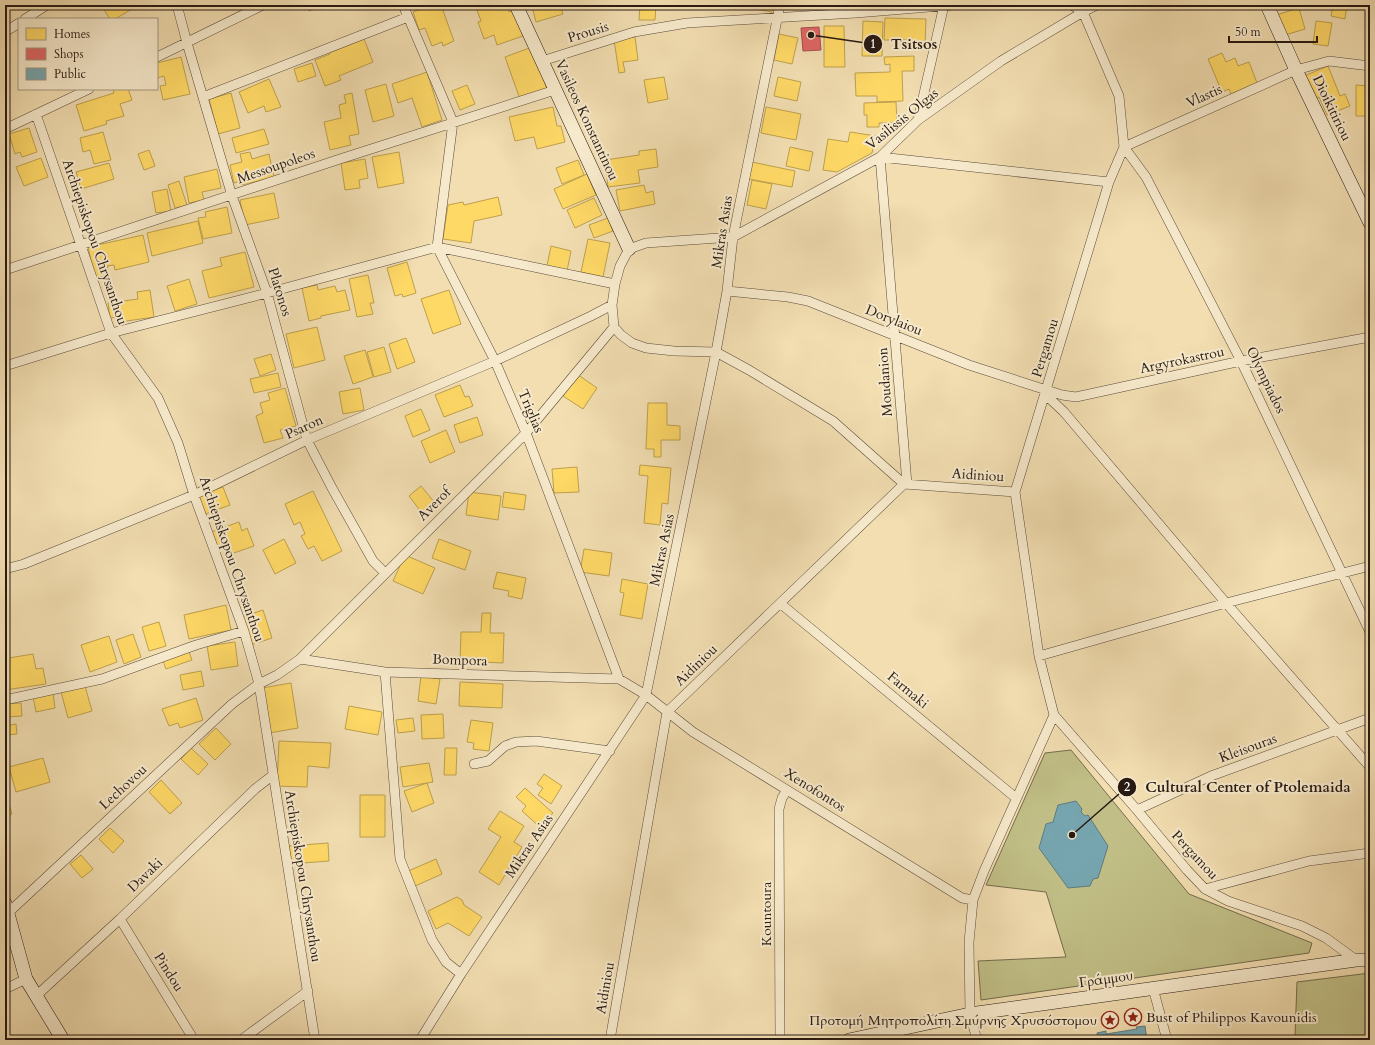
<svg xmlns="http://www.w3.org/2000/svg" width="1375" height="1045" viewBox="0 0 1375 1045" font-family="Cardo,serif">
<style>
.green{fill:#c1bf87;stroke:#746c4d}
.homes{fill:#ffd966;stroke:#bea04d}
.shops{fill:#e06666;stroke:#a94f4d}
.public{fill:#76a5af;stroke:#5f7b80}
.lines{fill:none;stroke-linecap:round;stroke-linejoin:round}
.street-casing{stroke:#5a4b3a;stroke-width:10}
.secondary-casing{stroke:#281a13;stroke-width:14}
.street{stroke:#f7eacc;stroke-width:9}
.secondary{stroke:#f7eacc;stroke-width:13}
.labels{text-anchor:middle;dominant-baseline:central;stroke-width:4;stroke-linejoin:round;paint-order:stroke}
.street-label{font-size:14px;fill:#281a13;stroke:#f7eacc}
.poi-label{font-size:14px;fill:#281a13;stroke:#f7eacc;text-anchor:start}
.leader{fill:none;stroke:#281a13;stroke-width:1.5}
.callout-dot{fill:#281a13;stroke:#f7eacc;stroke-width:1.5}
.mark-label{font-size:12px;text-anchor:middle;font-weight:bold;fill:#fff}
.callout-label{font-size:15px;text-anchor:middle;font-weight:bold;fill:#281a13;stroke:#f7eacc;stroke-width:4;stroke-linejoin:round;paint-order:stroke}
</style>
<rect width="100%" height="100%" fill="#f2deb1"/>
<filter id="stains"><feTurbulence type="fractalNoise" baseFrequency=".005" numOctaves="4"/><feColorMatrix values="0 0 0 0 .2 0 0 0 0 .09 0 0 0 0 .02 0 0 0 .5 -.17"/></filter>
<radialGradient id="worn" r=".72"><stop offset=".6" stop-color="#630" stop-opacity="0"/><stop offset="1" stop-color="#630" stop-opacity=".3"/></radialGradient>
<path class="green" d="M1071,750L1189,894L1312,943L1309,953L981,1000L978,961L1066,957L1046,892L986,885L1045,753Z
M1370,973V1040H1329L1295,1036L1297,982Z"/>
<path class="homes" d="M101,5H130L132,9L115,19H110Z
M139,5H155L140,9Z
M306,5H324L309,11Z
M433,5H441L454,41L443,46L442,42L432,46L425,28L419,30L413,12Z
M475,5H507L509,12L514,10L523,36L497,45L494,35L484,39L478,22L481,21Z
M536,5H560L563,14L536,22L532,6Z
M640,5H656L655,20H639Z
M738,5H773L772,12L738,6Z
M1333,5H1347L1345,19L1331,16Z
M1299,8L1305,29L1282,36L1276,15Z
M885,18L926,19L925,45L908,44V40H884Z
M863,21L883,22L882,56H862Z
M1316,21L1332,23L1328,46L1313,44Z
M824,26H844L845,67H824Z
M779,34L798,38L792,64L774,60Z
M635,37L638,60L623,62L625,72L619,73L614,40Z
M364,39L373,62L339,76L341,80L325,86L315,60L330,54L329,53Z
M532,47L547,89L520,99L505,57Z
M1222,53L1226,62L1235,58L1238,66L1249,62L1257,83L1231,94L1229,89L1222,92L1208,59Z
M914,56V71H902L903,101L877,102V96H856L855,73L890,72V64L885,65L884,57Z
M181,57L190,94L163,100L160,86L166,85L164,76L157,78V63Z
M312,63L316,76L298,82L294,69Z
M1328,66L1340,96L1345,94L1350,106L1327,115L1319,97L1314,99L1304,76Z
M427,72L442,120L422,127L412,98L398,103L392,84Z
M664,77L668,99L648,103L644,80Z
M778,77L801,82L797,101L774,96Z
M269,79L281,107L266,112L264,106L248,113L239,92Z
M386,84L394,116L373,122L365,90Z
M467,85L475,104L460,110L452,91Z
M1356,85L1370,86V116H1356Z
M113,89H128L132,100L120,104L124,116L106,121L107,124L84,131L76,105L114,93Z
M231,93L240,128L218,134L209,99Z
M352,93L359,134L349,136L351,145L330,150L324,122L341,118L339,105L346,103L344,95Z
M896,102L897,122L879,123V127H867V115H864V103Z
M553,107L557,126H561L565,142L537,149L534,137L515,141L509,117Z
M766,107L801,114L796,140L761,133Z
M29,128L37,152L22,157L20,152L15,154L9,134Z
M264,129L269,144L236,153L232,138Z
M103,132L111,160L94,164L90,150L83,152L80,138Z
M850,132L876,136L872,153L837,172L823,170L828,139L848,142Z
M5,145L8,164L5,165Z
M790,147L813,152L809,171L786,166Z
M656,149L658,167L638,170L640,183L608,187L605,160L639,155V151Z
M149,150L155,166L144,170L138,154Z
M250,152L252,159L269,154L274,177L242,185L241,181L234,183L230,165L242,162L240,154Z
M399,152L404,183L378,188L372,157Z
M41,158L48,177L24,186L16,167Z
M365,159L368,178L359,180L360,188L345,190L341,163Z
M578,160L584,175L562,184L556,168Z
M752,162L795,171L792,187L749,179Z
M109,163L114,179L81,189L76,172Z
M217,169L221,188L202,192L204,200L189,203L184,177Z
M587,174L596,195L563,209L554,189Z
M752,180L772,184L766,209L747,205Z
M179,181L187,205L175,208L168,185Z
M644,185L646,193L653,191L655,204L620,211L616,190Z
M167,189L171,211L156,213L152,192Z
M274,193L279,218L245,225L240,200Z
M498,197L502,215L474,221L471,243L443,239L448,205L463,202L464,205Z
M594,198L602,215L575,228L567,210Z
M227,207L232,233L203,239L198,218L206,217L205,212Z
M608,218L613,231L594,238L589,225Z
M198,221L203,243L152,256L147,233Z
M143,235L149,262L115,270L114,265L107,266L109,275L95,278L88,247Z
M588,239L610,243L603,277L581,272Z
M551,246L571,251L567,271L547,266Z
M245,252L254,287L209,298L202,271L222,266L220,258Z
M407,262L416,293L403,297L402,294L395,296L387,268Z
M368,275L374,303H370L373,314L357,317L349,279Z
M189,279L197,304L175,311L167,286Z
M317,285L318,290L335,286L337,292L345,290L350,310L321,316V318L309,321L302,288Z
M150,290L154,317L120,322V317L110,318L108,303L138,299L137,292Z
M449,290L461,324L433,334L421,299Z
M317,327L325,360L294,368L286,334Z
M406,338L415,362L397,369L389,344Z
M384,347L391,372L374,377L367,352Z
M365,350L373,377L353,384L344,356Z
M271,354L276,370L260,376L254,359Z
M278,373L281,387L254,393L250,379Z
M577,374L597,388L583,409L563,396Z
M460,385L465,397L469,396L473,406L444,417L435,395Z
M285,388L296,426L280,430L283,438L264,443L256,416L263,413L260,403L270,400L268,393Z
M360,388L364,410L343,414L339,392Z
M648,403H667V425L680,426V440H661V457H654V449H646Z
M421,409L430,430L413,437L405,416Z
M477,417L483,435L460,443L454,425Z
M446,430L455,452L430,463L421,441Z
M640,465L671,468L668,504L662,503L660,525L644,523L648,476L639,475Z
M577,467L579,492L554,493L552,469Z
M421,486L435,503L422,513L409,496Z
M223,487L230,505L203,515L196,496Z
M313,491L342,551L322,561L314,546L308,549L301,536L305,534L300,522L294,525L285,504Z
M469,492L501,496L498,520L466,515Z
M504,492L526,495L524,510L502,507Z
M239,522L242,531L247,528L254,546L228,555L224,545L217,548L211,532Z
M284,539L296,563L275,574L263,550Z
M439,539L471,551L465,570L432,558Z
M584,549L612,553L609,576L580,572Z
M405,555L435,568L423,594L393,581Z
M497,572L526,578L522,599L508,596L509,591L493,588Z
M622,579L648,584L642,619L620,615L624,593L620,592Z
M226,605L231,630L189,639L184,615Z
M263,610L272,638L251,645L242,617Z
M482,613H491L490,633H504L503,663L460,661L461,632H481Z
M159,622L166,646L149,651L142,627Z
M133,634L141,657L124,664L116,640Z
M109,636L117,662L90,672L81,645Z
M235,642L238,666L211,670L207,646Z
M188,649L192,660L166,669L162,658Z
M33,654L36,669L43,668L46,684L5,690V663L10,662L9,658Z
M201,671L204,686L183,690L180,675Z
M421,676L440,679L436,704L418,701Z
M460,682L503,684L502,708L459,706Z
M291,683L298,728L269,733L262,688Z
M85,686L92,711L68,718L61,692Z
M53,693L55,708L36,712L33,697Z
M196,698L203,720L180,728L178,723L169,726L162,709Z
M21,703L22,716L5,717V704Z
M349,706L382,712L378,735L345,729Z
M443,714L444,738L422,739L421,715Z
M413,718L415,731L398,733L396,720Z
M471,720L493,723L489,751L473,749L474,743L467,742Z
M16,724L17,734L5,735V726Z
M216,728L231,744L215,760L199,744Z
M279,741L331,743L329,768L308,766L307,787L277,786Z
M191,748L208,764L198,775L181,759Z
M445,748H457L456,775H444Z
M43,758L50,782L16,792L9,767Z
M429,763L433,782L403,787L400,767Z
M544,774L562,786L551,804L538,795L543,788L537,784Z
M161,780L182,803L170,814L149,792Z
M427,783L434,803L412,812L404,791Z
M525,788L553,813L540,827L522,811L526,806L516,797Z
M360,795H385V837H360Z
M5,800H8L12,814L5,816Z
M500,811L524,826L514,842L522,847L499,885L479,872L501,837L488,829Z
M110,828L124,841L113,853L99,839Z
M328,843L329,861L290,864L289,846Z
M81,855L93,869L82,878L70,864Z
M436,859L442,874L413,887L406,872Z
M457,897L462,900L464,905L482,917L469,936L448,923L436,929L428,911Z"/>
<path class="shops" d="M819,27L821,50L803,51L801,28Z"/>
<path class="public" d="M1076,801L1082,809L1081,812L1085,816L1088,815L1108,846L1098,878L1093,879L1090,886L1068,888L1039,848L1046,824L1053,822L1058,805Z
M1145,1026L1147,1040H1098L1097,1033L1106,1031V1034L1137,1029L1136,1027Z"/>
<g class="lines">
<defs>
<path id="street" d="M177,5L187,43L232,196L267,293L307,440L332,488L373,561L385,573
M403,5L453,122L437,247L495,361L526,433L619,679L646,695L693,732L962,898L973,900
M25,19L47,5
M5,32L19,23
M157,57L263,5
M542,61L634,32L687,23L856,13L953,5
M1370,66L1329,61L1296,70L1124,147L1146,177L1241,361L1370,632
M203,97L408,17
M36,114L111,333L158,398L178,443L194,495L244,631L259,684L315,1040
M918,120L944,5
M5,129L89,89
M880,157L907,484
M880,157L1109,182
M5,270L340,159L555,90
M727,291L788,297L808,301L969,365L1062,395L1076,397L1241,361L1370,337
M5,366L111,333L267,293L437,247L615,284
M1046,395L1064,412L1226,603L1370,767
M904,484L833,421L749,370L716,352L674,351L646,348L632,343L621,335L614,327L612,305L615,284L620,266L629,249L646,243L733,237L880,157L918,120L1001,61L1083,12L1072,5
M5,569L24,564L194,495L307,440L495,361L591,316L612,305
M781,604L1016,798
M1039,656L1226,603L1370,566
M300,659L385,672L619,679
M385,672L400,859L432,940L446,962L461,974
M5,700L102,679L196,645L244,631
M1054,715L1137,810L1187,870L1205,889L1228,901L1302,926L1326,938L1356,960
M474,764L488,761L505,746L516,742L536,741L610,751
M1137,810L1211,776L1370,718
M1205,889L1309,861L1370,853
M8,913L232,704L259,684L277,675L300,659L526,433L614,327
M120,919L194,1040
M1153,988L1167,1040
M5,989L26,979
M36,996L120,919L255,789L273,775
M241,1040L308,991
M420,1040L461,974L646,695L716,352L727,291L733,237L780,5
M610,1040L667,712L904,484L1015,492
M780,1040L779,809L782,798L787,790
M977,1040L970,1014L969,942L973,900L984,871L1054,715L1039,656L1015,492L1109,182L1124,147L1119,96L1083,12L1097,5"/>
<path id="secondary" d="M516,5L629,249
M1267,5L1296,70L1370,223
M5,903L26,979L63,1040
M849,1040L970,1014L1356,960H1370"/>
</defs>
<use href="#street" class="street-casing"/>
<use href="#secondary" class="secondary-casing"/>
<use href="#street" class="street"/>
<use href="#secondary" class="secondary"/>
</g>
<defs>
<symbol id="sight-ring" viewBox="-11 -11 22 22"><circle r="9.5" fill="#f7eacc" stroke="#8f2418" stroke-width="1.5"/><path d="M0-6L1.8-2.2L6-1.7L2.9 1.2L3.7 5.4L0 3.3L-3.7 5.4L-2.9 1.2L-6-1.7L-1.8-2.2Z" fill="#8f2418"/></symbol>
</defs>
<g fill-rule="evenodd">
<use href="#sight-ring" x="1123" y="1007" width="20" height="20"/>
<use href="#sight-ring" x="1100" y="1010" width="20" height="20"/>
</g>
<g class="labels">
<g class="street-label">
<text transform="translate(588 32) rotate(-17)">Prousis</text>
<text transform="translate(1204 96) rotate(-24)">Vlastis</text>
<text transform="translate(1332 108) rotate(64)">Dioikitiriou</text>
<text transform="translate(902 119) rotate(-39)">Vasilissis Olgas</text>
<text transform="translate(587 120) rotate(65)">Vasileos Konstantinou</text>
<text transform="translate(276 166) rotate(-19)">Messoupoleos</text>
<text transform="translate(722 232) rotate(-81)">Mikras Asias</text>
<text transform="translate(95 242) rotate(71)">Archiepiskopou Chrysanthou</text>
<text transform="translate(280 292) rotate(73)">Platonos</text>
<text transform="translate(894 320) rotate(22)">Dorylaiou</text>
<text transform="translate(1045 348) rotate(-73)">Pergamou</text>
<text transform="translate(1182 360) rotate(-12)">Argyrokastrou</text>
<text transform="translate(1266 380) rotate(64)">Olympiados</text>
<text transform="translate(885 382) rotate(-94)">Moudanion</text>
<text transform="translate(531 411) rotate(67)">Triglias</text>
<text transform="translate(304 427) rotate(-24)">Psaron</text>
<text transform="translate(978 475) rotate(4)">Aidiniou</text>
<text transform="translate(434 504) rotate(-45)">Averof</text>
<text transform="translate(662 550) rotate(-78)">Mikras Asias</text>
<text transform="translate(232 559) rotate(71)">Archiepiskopou Chrysanthou</text>
<text transform="translate(460 660) rotate(2)">Bompora</text>
<text transform="translate(696 665) rotate(-44)">Aidiniou</text>
<text transform="translate(908 690) rotate(40)">Farmaki</text>
<text transform="translate(1248 748) rotate(-20)">Kleisouras</text>
<text transform="translate(123 787) rotate(-43)">Lechovou</text>
<text transform="translate(815 790) rotate(32)">Xenofontos</text>
<text transform="translate(529 846) rotate(-56)">Mikras Asias</text>
<text transform="translate(1195 855) rotate(47)">Pergamou</text>
<text transform="translate(145 875) rotate(-44)">Davaki</text>
<text transform="translate(303 876) rotate(81)">Archiepiskopou Chrysanthou</text>
<text transform="translate(766 914) rotate(-90)">Kountoura</text>
<text transform="translate(169 972) rotate(58)">Pindou</text>
<text transform="translate(1106 979) rotate(-8)">Γράμμου</text>
<text transform="translate(605 988) rotate(-80)">Aidiniou</text>
</g>
<g class="poi-label">
<text x="1146" y="1017">Bust of Philippos Kavounidis</text>
<text x="1097" y="1020" text-anchor="end">Προτομή Μητροπολίτη Σμύρνης Χρυσόστομου</text>
</g>
</g>
<path class="leader" d="M811 35L873 44M1072 835L1127 787"/>
<g class="callout-dot">
<circle cx="811" cy="35" r="4"/>
<circle cx="1072" cy="835" r="4"/>
<circle cx="873" cy="44" r="10"/>
<circle cx="1127" cy="787" r="10"/>
</g>
<g class="mark-label">
<text x="873" y="48">1</text>
<text x="1127" y="791">2</text>
</g>
<g class="callout-label">
<text x="914" y="49">Tsitsos</text>
<text x="1248" y="792">Cultural Center of Ptolemaida</text>
</g>
<rect width="1375" height="1045" fill="none" stroke="#f2deb1" stroke-width="20"/>
<rect x="6" y="6" width="1363" height="1033" fill="none" stroke="#281a13" stroke-width="2"/>
<rect x="10" y="10" width="1355" height="1025" fill="none" stroke="#281a13"/>
<rect x="18" y="18" width="140" height="72" fill="#f7eacc" stroke="#a49782"/>
<rect x="26" y="28" width="20" height="12" fill="#ffd966" stroke="#a49782"/>
<text x="54" y="38" font-size="12" fill="#281a13">Homes</text>
<rect x="26" y="48" width="20" height="12" fill="#e06666" stroke="#a49782"/>
<text x="54" y="58" font-size="12" fill="#281a13">Shops</text>
<rect x="26" y="68" width="20" height="12" fill="#76a5af" stroke="#a49782"/>
<text x="54" y="78" font-size="12" fill="#281a13">Public</text>
<path d="M1229 36v6h88v-6" fill="none" stroke="#281a13" stroke-width="2"/>
<text x="1235" y="36" font-size="12" fill="#281a13" stroke="#f7eacc" stroke-width="3" paint-order="stroke">50 m</text>
<rect width="100%" height="100%" filter="url(#stains)"/>
<rect width="100%" height="100%" fill="url(#worn)"/>
</svg>
